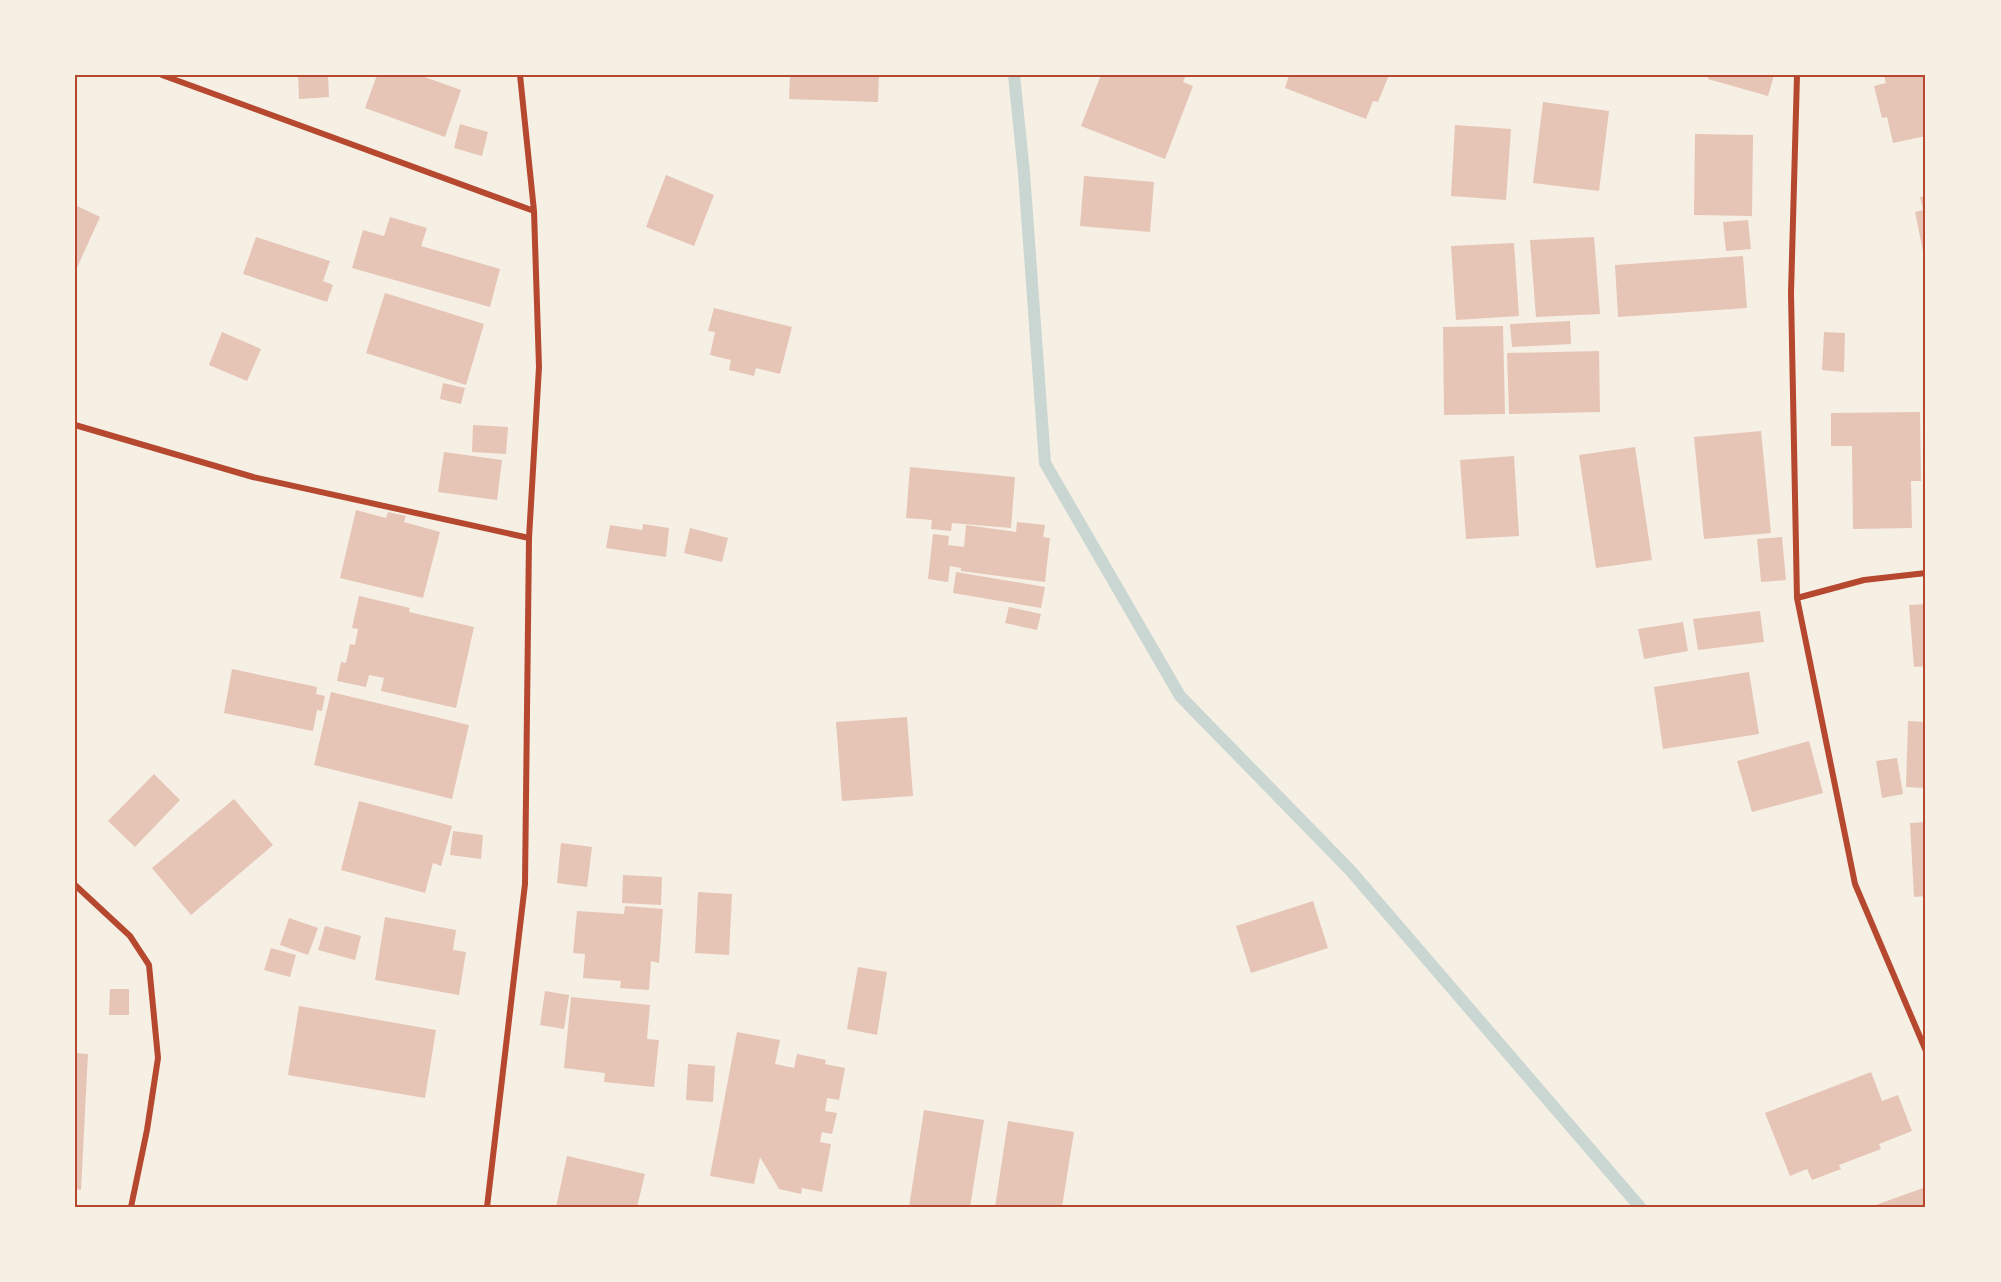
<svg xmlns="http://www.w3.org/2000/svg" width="2001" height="1282" viewBox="0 0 2001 1282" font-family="'Sofia Sans Condensed',sans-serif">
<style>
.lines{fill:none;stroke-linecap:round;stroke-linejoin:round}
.stream{stroke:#c9d6d2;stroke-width:12}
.building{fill:#e6c5b7}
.minor{stroke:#b5482f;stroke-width:6}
.neatline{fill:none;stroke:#b5482f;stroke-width:2}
</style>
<rect width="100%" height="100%" fill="#f6efe4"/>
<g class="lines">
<path class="stream" d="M1014,75L1024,173L1045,463L1180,696L1350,870L1640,1207"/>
</g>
<path class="building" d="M298,75H328L329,97L299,99Z
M377,75H419L461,90L445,137L365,108Z
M790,75H879L878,102L789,99Z
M1101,75H1186L1183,82L1193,86L1165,159L1081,126Z
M1289,75H1389L1378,102L1373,101L1366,119L1285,88Z
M1709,75H1774L1768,96L1708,79Z
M1884,75H1926V136L1893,143L1887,117L1882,118L1874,86L1886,83Z
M1543,102L1609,111L1599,191L1533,183Z
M460,124L488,132L482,156L454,148Z
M1455,125L1511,129L1506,200L1451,196Z
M1695,134L1753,135L1752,216L1694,215Z
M666,175L714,195L694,246L646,227Z
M1084,176L1154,182L1150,232L1080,226Z
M1926,196V261H1925L1915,212L1923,210L1920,197Z
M75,205L100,217L75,272Z
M390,217L427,228L421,246L500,269L490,307L352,268L363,230L384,236Z
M1748,220L1751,249L1726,251L1723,222Z
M256,237L330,261L323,281L333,285L327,302L243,274Z
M1594,237L1600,314L1536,317L1530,240Z
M1514,243L1519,316L1456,320L1451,246Z
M1743,256L1747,308L1618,317L1615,265Z
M385,293L484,324L466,385L366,353Z
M714,308L792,327L780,374L756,368L754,376L729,370L731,360L710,355L715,332L708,331Z
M1570,321L1571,344L1512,347L1510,324Z
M1503,326L1505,414L1444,415L1443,327Z
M222,332L261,349L247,381L209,365Z
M1824,332L1845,333L1844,372L1822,370Z
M1599,351L1600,412L1509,414L1507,353Z
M443,383L465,388L461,404L440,399Z
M1920,412L1921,481H1911L1912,528L1853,529L1852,446H1831V413Z
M473,425L508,427L506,454L472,452Z
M1761,431L1771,533L1704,539L1694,437Z
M1635,447L1652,560L1596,568L1579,455Z
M444,452L502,460L497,500L438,492Z
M1514,456L1519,536L1466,539L1460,460Z
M910,467L1015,477L1011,528L952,523L951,531L931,529L932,520L906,518Z
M356,510L386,518L388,512L406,516L404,522L440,532L423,598L340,578Z
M1017,522L1045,525L1043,537L1050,538L1045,582L961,571V568L950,566L948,582L928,579L933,534L949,536L948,545L964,547L966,525L1016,532Z
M643,524L669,528L666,557L606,548L610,525L642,530Z
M690,528L728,538L722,562L684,553Z
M1782,537L1786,580L1761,582L1757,539Z
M956,572L1045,587L1041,608L953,593Z
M359,596L410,608L409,612L474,627L456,708L381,691L384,678L369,675L366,687L337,681L341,662L346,663L350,644L355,645L358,629L352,628Z
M1926,604V666L1914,667L1909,605Z
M1009,607L1041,614L1037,630L1005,623Z
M1760,611L1764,642L1698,650L1693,619Z
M1683,622L1688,651L1644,659L1638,629Z
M232,669L317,687L316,694L325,696L322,711L317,710L313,731L224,713Z
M1749,672L1759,734L1663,749L1654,687Z
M331,692L469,725L452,799L314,765Z
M907,717L913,796L842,801L836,722Z
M1908,721L1926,722V788L1906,787Z
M1809,741L1823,793L1752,812L1737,761Z
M1897,758L1903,794L1882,798L1876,761Z
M154,774L180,800L135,847L108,821Z
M234,799L273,845L191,915L152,868Z
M359,801L452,826L441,866L433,863L425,893L341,870Z
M1926,822V896L1914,897L1910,823Z
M453,831L483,835L481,859L450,855Z
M561,843L592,847L587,887L557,883Z
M623,875L662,877L661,905L622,903Z
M698,892L732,894L729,955L695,953Z
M1313,901L1328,948L1251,973L1236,926Z
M625,906L663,909L659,963L651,961L649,990L620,988L621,981L583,978L585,954L573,953L577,911L624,914Z
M385,917L456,930L453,950L466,952L459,995L375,980Z
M289,918L318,928L308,955L280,945Z
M325,926L361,936L355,960L318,950Z
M271,948L296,955L290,977L264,970Z
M858,967L887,972L877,1035L847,1029Z
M110,989H129V1015H109Z
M545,991L569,995L564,1029L540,1025Z
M571,997L650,1005L647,1039L659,1040L654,1087L604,1082L605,1073L564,1068Z
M299,1006L436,1030L425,1098L288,1075Z
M737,1032L780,1040L775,1064L794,1068L797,1054L826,1060L825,1064L845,1068L839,1100L827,1098L825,1111L837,1113L832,1134L822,1132L820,1142L831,1144L822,1192L802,1188L801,1194L779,1189L760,1157L754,1184L710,1176Z
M75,1053L88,1054L81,1190L75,1189Z
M688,1064L715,1066L713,1102L686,1100Z
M1871,1072L1882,1101L1898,1095L1912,1131L1879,1144L1881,1149L1839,1165L1841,1169L1812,1180L1807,1169L1790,1176L1765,1113Z
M924,1110L984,1120L970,1207H909Z
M1008,1121L1074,1132L1062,1207H995Z
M567,1156L645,1174L637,1207H556Z
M1926,1187V1207H1870Z"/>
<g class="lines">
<path class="minor" d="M162,75L534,211
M1797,75L1791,293L1797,598L1855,884L1926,1051
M75,425L253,477L529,538
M1797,598L1864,580L1926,573
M75,885L130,936L149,965L158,1058L147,1130L131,1207
M487,1207L525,884L529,538L539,367L534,211L520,75"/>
</g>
<rect width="2001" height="1282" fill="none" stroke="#f6efe4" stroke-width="153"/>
<rect x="76" y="76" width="1848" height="1130" class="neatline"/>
</svg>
